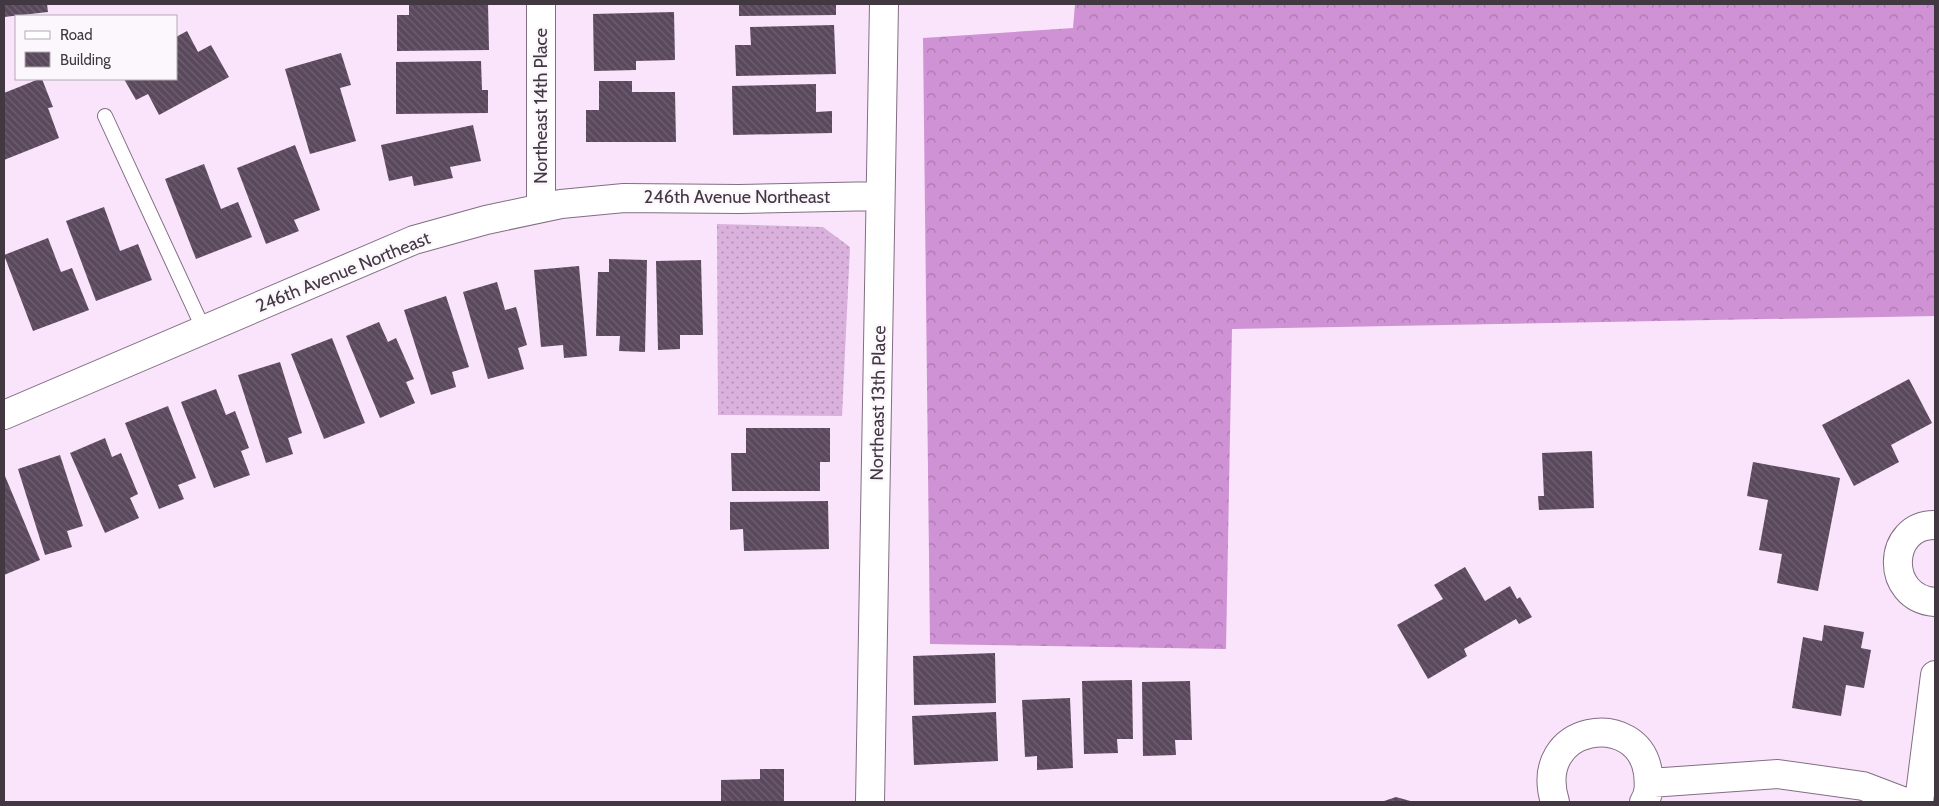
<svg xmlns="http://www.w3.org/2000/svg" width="1939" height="806" viewBox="0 0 1939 806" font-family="Cabin,sans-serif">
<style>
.grass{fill:url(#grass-dots)}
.forest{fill:url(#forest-crowns)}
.building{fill:url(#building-back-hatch)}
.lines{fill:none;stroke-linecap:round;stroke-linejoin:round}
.lane-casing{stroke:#826e83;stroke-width:16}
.street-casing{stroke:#826e83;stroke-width:30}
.lane{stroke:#fff;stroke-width:14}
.street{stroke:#fff;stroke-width:28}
.labels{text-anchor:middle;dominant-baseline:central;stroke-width:5;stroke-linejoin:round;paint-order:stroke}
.street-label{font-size:18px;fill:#413841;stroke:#fcf7fc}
</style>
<defs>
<pattern id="grass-dots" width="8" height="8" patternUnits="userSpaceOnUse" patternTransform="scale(1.25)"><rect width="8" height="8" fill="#d9b1dc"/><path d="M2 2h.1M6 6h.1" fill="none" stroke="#b291b4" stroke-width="1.8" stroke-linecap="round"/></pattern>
<pattern id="forest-crowns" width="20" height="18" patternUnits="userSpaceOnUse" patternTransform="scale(1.25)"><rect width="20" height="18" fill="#cf92d4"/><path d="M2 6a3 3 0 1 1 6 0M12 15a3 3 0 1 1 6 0" fill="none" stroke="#aa78ae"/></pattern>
<pattern id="building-back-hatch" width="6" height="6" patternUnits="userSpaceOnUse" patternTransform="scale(1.25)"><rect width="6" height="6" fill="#5a485c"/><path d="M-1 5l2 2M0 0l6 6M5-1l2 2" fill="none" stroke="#706171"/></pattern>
</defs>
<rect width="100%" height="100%" fill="#f9e4fb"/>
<path class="grass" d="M717,224L823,227L850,247L842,416L718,415Z"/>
<path class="forest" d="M1075,4H1935V316L1232,329L1226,649L930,644L923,38L1073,28Z"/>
<path class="building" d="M4,4H47L48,12L4,17Z
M409,4H488L489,50L397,51V15H409Z
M739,4H836V15L739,16Z
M674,12L675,60L636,61V70L594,71L593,14Z
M834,25L836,74L736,76L735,45H751L750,27Z
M187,31L198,52L211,45L229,77L159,115L148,94L136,100L124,79H176V37Z
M341,53L351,85L340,88L356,141L310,154L285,69Z
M481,61L482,90H488V113L396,114V62Z
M39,79H42L53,107L48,108L59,138L4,160V93Z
M599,81H632V92H675L676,142H586V110H599Z
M816,84V112L832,111V133L733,135L732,86Z
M473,125L481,161L450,167L453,178L414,186L412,176L389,181L381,145Z
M295,145L320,210L294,220L299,231L266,244L237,168Z
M204,164L221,209L238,202L252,237L196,259L165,179Z
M104,207L120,251L138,244L152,280L96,301L66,221Z
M48,238L61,272L72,268L89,310L33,331L4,255Z
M609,259L647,260L645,352L619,351L620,336H596L598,272H609Z
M701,260L703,335H680V349L658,350L656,261Z
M579,266L587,356L564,358L563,345L541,347L534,270Z
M497,282L505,310L516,307L527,345L518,348L524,369L488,379L463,292Z
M446,296L469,367L452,372L456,387L431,395L404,310Z
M379,322L388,342L396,338L414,379L406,382L415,403L380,418L346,336Z
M332,338L365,423L324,439L291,354Z
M280,362L302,433L288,438L293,454L266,463L238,375Z
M1909,379L1932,423L1891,445L1899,462L1854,486L1822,425Z
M216,389L226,415L235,411L249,448L241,451L250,475L214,488L181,402Z
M168,406L196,478L178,485L184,499L159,509L125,423Z
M746,428H830V462H820V491H732L731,453H746Z
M105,438L112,457L121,453L138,494L130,498L139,518L105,533L70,453Z
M1592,451L1594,508L1539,510L1538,496H1544L1542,453Z
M60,455L83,526L67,531L72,547L45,555L18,469Z
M1753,462L1840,478L1818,591L1777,583L1782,554L1759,550L1768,500L1747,496Z
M4,476H5L40,560L4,575Z
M828,501L829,549L744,551L743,529L730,530V502Z
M1465,567L1485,601L1510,586L1517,599L1520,597L1532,617L1519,624L1516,619L1464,649L1467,656L1428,679L1397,625L1443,599L1434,585Z
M1824,625L1864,632L1861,648L1871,650L1864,688L1846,685L1841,716L1792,708L1803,637L1822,641Z
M995,653L996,703L914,705L913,656Z
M1132,680L1133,739H1117L1118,753L1084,754L1082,681Z
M1190,681L1192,740H1175L1176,755L1143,756L1142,682Z
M1070,698L1073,768L1037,770V756L1025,757L1022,700Z
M996,712L998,761L914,765L912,716Z
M760,769H784V802H721V780L760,779Z
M1396,797L1414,802H1381Z"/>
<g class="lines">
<defs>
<path id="lane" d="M105,116L204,330"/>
<path id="street" d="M541,208V4
M4,415L414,240L486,220L561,204L624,198L739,199L880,196
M1935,525C1887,524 1884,598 1935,602
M1650,783L1778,774L1863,786L1905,802
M870,802L884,4
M1555,802C1531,724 1639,708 1648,773C1649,783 1650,793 1644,802
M1919,802L1935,675"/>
</defs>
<use href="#lane" class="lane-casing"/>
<use href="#street" class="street-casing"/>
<use href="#lane" class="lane"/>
<use href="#street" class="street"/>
</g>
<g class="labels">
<g class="street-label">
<text transform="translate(541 106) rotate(-90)">Northeast 14th Place</text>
<text x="737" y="197">246th Avenue Northeast</text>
<text transform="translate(343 272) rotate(-22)">246th Avenue Northeast</text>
<text transform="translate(878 403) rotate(-89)">Northeast 13th Place</text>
</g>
</g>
<rect width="1939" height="806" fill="none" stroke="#413841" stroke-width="10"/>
<rect x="15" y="15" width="162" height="65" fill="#fcf7fc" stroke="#b1abb1"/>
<rect x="25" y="31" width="25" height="8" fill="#ffffff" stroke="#b1abb1"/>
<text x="60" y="40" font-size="15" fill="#413841">Road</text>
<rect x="25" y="52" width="25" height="15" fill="url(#building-back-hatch)" stroke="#b1abb1"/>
<text x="60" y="65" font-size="15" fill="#413841">Building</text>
</svg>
